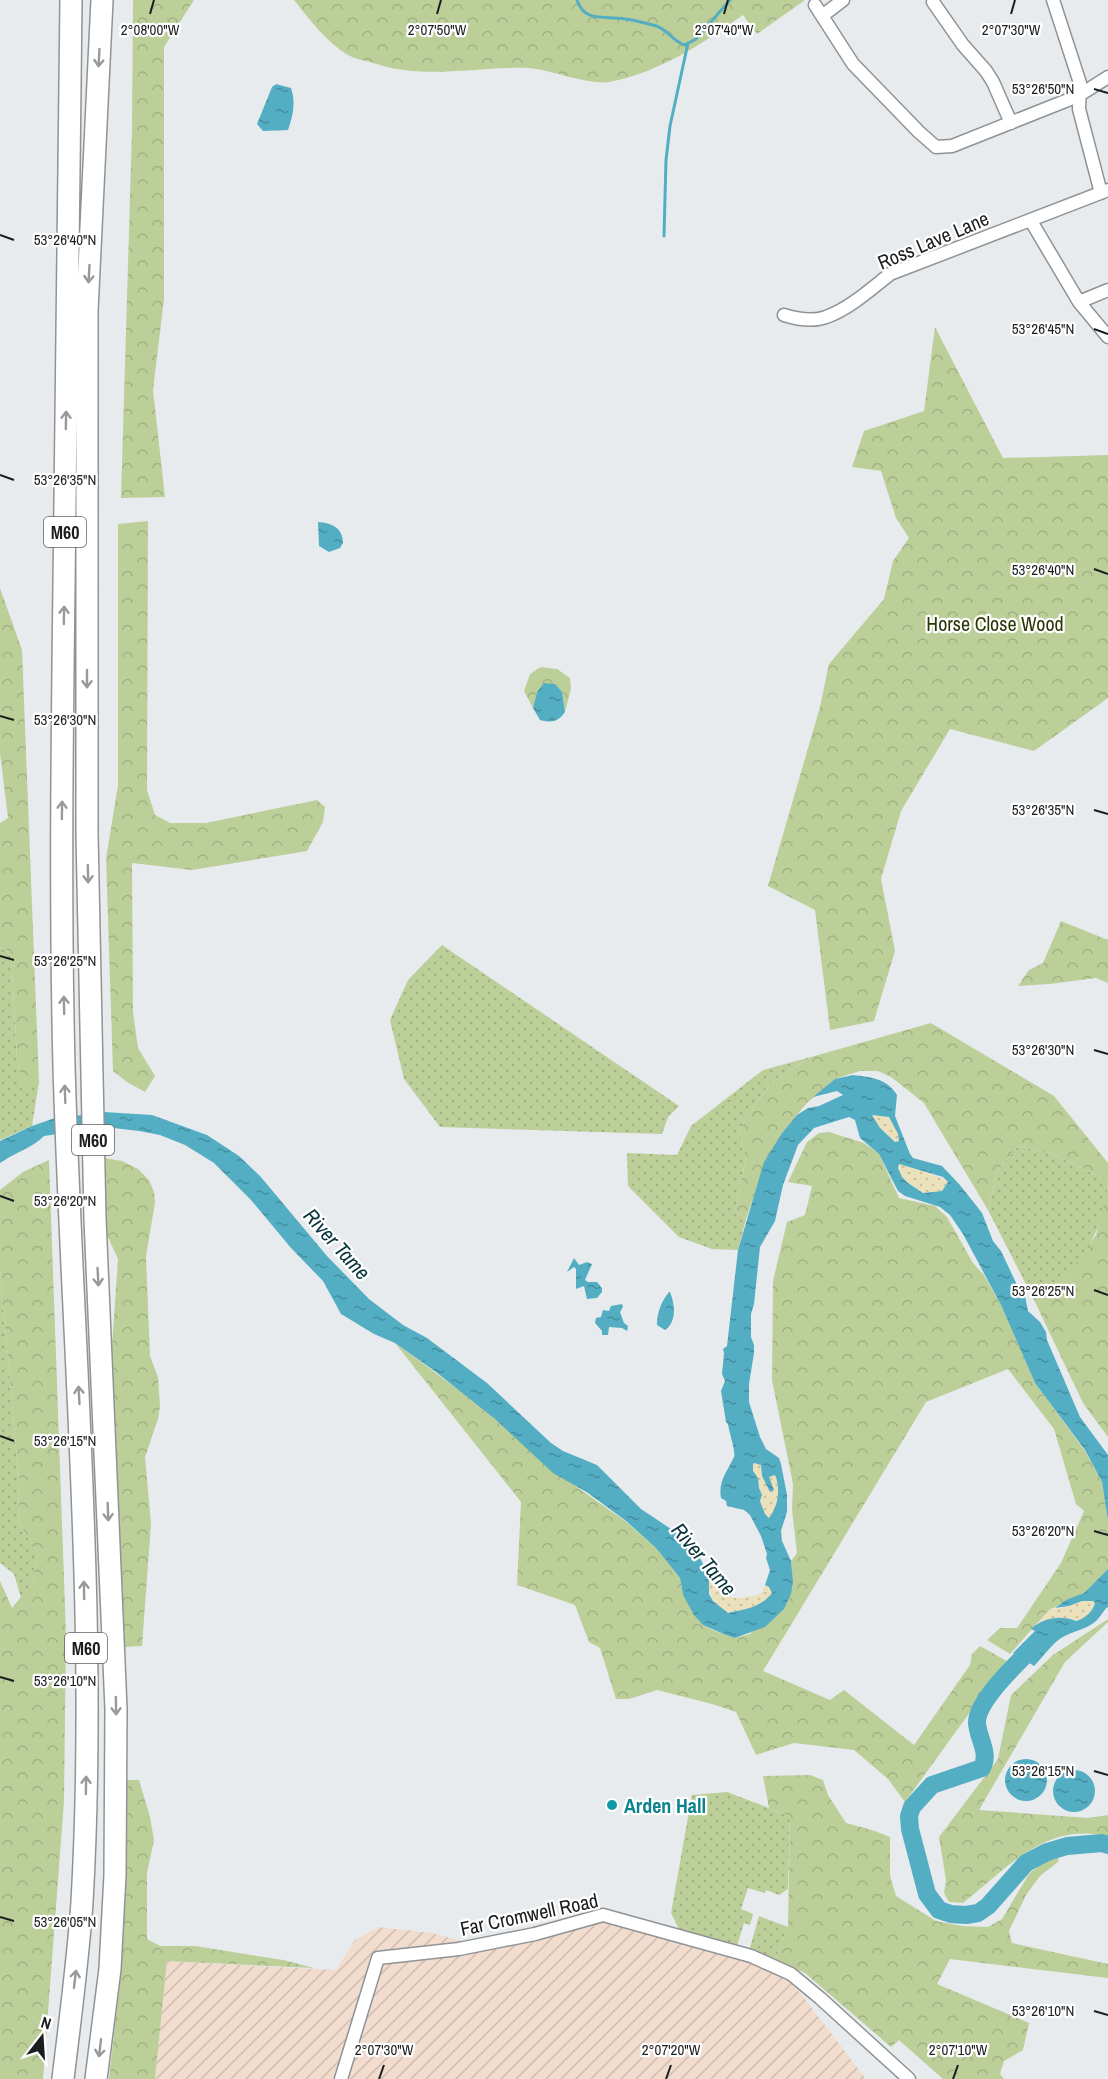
<svg xmlns="http://www.w3.org/2000/svg" width="1108" height="2079" viewBox="0 0 1108 2079" font-family="'Archivo Narrow',sans-serif">
<style>
.industrial{fill:url(#industrial-furrows)}
.grass{fill:url(#grass-dots)}
.forest{fill:url(#forest-crowns)}
.sand{fill:url(#sand-dots)}
.water{fill:url(#water-ripples);fill-rule:evenodd}
.lines{fill:none;stroke-linecap:round;stroke-linejoin:round}
.stream{stroke:#53aec4;stroke-width:3}
.river{stroke:#53aec4;stroke-width:18}
.street-casing{stroke:#909395;stroke-width:15}
.highway-casing{stroke:#909395;stroke-width:24}
.street{stroke:#fff;stroke-width:12}
.highway{stroke:#fff;stroke-width:21}
.oneway{stroke:#99999a}
.ticks{fill:none;stroke:#1c1d1e;stroke-width:2}
.culture-dot{fill:#0f9aa8;stroke:#fff;stroke-width:2}
.labels{text-anchor:middle;dominant-baseline:central;stroke-width:4.5;stroke-linejoin:round;paint-order:stroke}
.shield{fill:#fff;stroke:#606162;stroke-width:1.5}
.shield-label{font-size:18px;font-weight:bold;fill:#1c1d1e}
.street-label{font-size:20px;fill:#1c1d1e;stroke:#fff}
.park-label{font-size:20px;fill:#2a3705;stroke:#fff}
.culture-label{font-size:20px;font-weight:bold;fill:#0d838f;stroke:#fff;text-anchor:start}
.water-label{font-size:21px;font-style:italic;fill:#07343d;stroke:#fff}
.ticks-label{font-size:15px;text-anchor:middle;fill:#1c1d1e;stroke:#fff;stroke-width:4.5;stroke-linejoin:round;paint-order:stroke}
</style>
<defs>
<pattern id="industrial-furrows" width="10" height="10" patternUnits="userSpaceOnUse" patternTransform="scale(1.5)"><rect width="10" height="10" fill="#f1dcce"/><path d="M-1 1l2-2M0 10L10 0M9 11l2-2" fill="none" stroke="#cebcb0"/></pattern>
<pattern id="grass-dots" width="8" height="8" patternUnits="userSpaceOnUse" patternTransform="scale(1.5)"><rect width="8" height="8" fill="#bccf99"/><path d="M2 2h.1M6 6h.1" fill="none" stroke="#a1b183" stroke-width="1.8" stroke-linecap="round"/></pattern>
<pattern id="forest-crowns" width="20" height="18" patternUnits="userSpaceOnUse" patternTransform="scale(1.5)"><rect width="20" height="18" fill="#bccf99"/><path d="M2 6a3 3 0 1 1 6 0M12 15a3 3 0 1 1 6 0" fill="none" stroke="#a1b183"/></pattern>
<pattern id="sand-dots" width="8" height="8" patternUnits="userSpaceOnUse" patternTransform="scale(1.5)"><rect width="8" height="8" fill="#ebe1bc"/><path d="M2 2h.1M6 6h.1" fill="none" stroke="#c9c1a1" stroke-width="1.8" stroke-linecap="round"/></pattern>
<pattern id="water-ripples" width="26" height="14" patternUnits="userSpaceOnUse" patternTransform="scale(1.5)"><rect width="26" height="14" fill="#53aec4"/><path d="M2 4q2-2 4 0t4 0M15 11q2-2 4 0t4 0" fill="none" stroke="#448d9f"/></pattern>
</defs>
<rect width="100%" height="100%" fill="#e8ebed"/>
<path class="industrial" d="M586,1914L735,1955L791,1981L866,2079H155L167,1961L336,1970L354,1941L378,1927L432,1933L465,1942Z"/>
<path class="grass" d="M442,945L679,1106L668,1117L662,1134L440,1127L404,1079L390,1020L408,980Z
M0,947L11,952L17,1058L22,1088L39,1082L32,1126L0,1140Z
M811,1057L769,1084L739,1130L746,1158L735,1211L746,1219L738,1250L712,1249L679,1237L628,1186L627,1153L677,1155L691,1126L763,1070Z
M1018,1146L1055,1155L1108,1181C1108,1215 1090,1250 1067,1275C1058,1285 1045,1293 1035,1302L988,1210L998,1170Z
M0,1270L19,1483L18,1522L38,1553L32,1583L21,1598L14,1574L0,1563Z
M727,1792L790,1816L788,1889L779,1895L766,1890L765,1893L748,1888L741,1909L753,1914L750,1925L744,1923L737,1946L679,1929L671,1913L692,1795Z
M759,1916L788,1927L775,1960L749,1951Z"/>
<path class="forest" d="M133,0H194L164,47V299L153,390L165,497L121,498L132,130Z
M294,0H805L757,34L743,15C703,43 659,73 609,82C589,85 551,70 529,68C474,66 424,81 370,62C363,60 355,59 348,55C327,43 309,19 294,0Z
M935,327L1003,458L1108,455V698L1034,751L950,729L901,811L881,879L895,951L874,1021L830,1030L815,910L768,886L820,707L829,664L884,599L893,561L909,538L896,518L881,471L852,467L864,431L924,411Z
M148,521L147,790L155,815L170,823H206L317,800L325,807L323,822L307,851L192,870L132,863L133,1012L138,1048L155,1076L145,1092L127,1082L113,1071L106,859L118,785V524Z
M0,588L22,650L39,1082L22,1089L17,1058L11,952L0,947V823L8,818L0,753Z
M541,667L557,669L570,678L571,689L565,712L562,692H537L533,708L524,691L530,674Z
M1061,921L1108,940V983L1096,978L1050,984L1018,986L1029,970L1043,963Z
M931,1023L1054,1096L1108,1163V1181L1055,1155L1018,1146L998,1170L988,1210L924,1103L891,1077L878,1071H860L835,1079L807,1103L782,1133L765,1164L746,1219L735,1211L746,1158L739,1130L769,1084L811,1057Z
M829,1132L864,1143L879,1154L899,1198L935,1206L947,1217L973,1263L984,1275L1001,1305L1035,1383L1085,1451L1102,1482L1108,1521V1569L1084,1593L1049,1610L1010,1654L987,1640L1000,1628H1017L1061,1563L1084,1511L1076,1504L1054,1429L1008,1369L926,1402L763,1671L830,1700L844,1690L914,1745L970,1665L972,1654L980,1646L1007,1661L905,1802L888,1779L854,1750L794,1743L756,1755L736,1712L712,1704L657,1690L629,1699H616L600,1648L589,1642L575,1605L517,1585L521,1502L395,1343L478,1404L571,1483L625,1521L656,1548L680,1578L683,1595L703,1625L715,1631L735,1638L750,1634L793,1581L791,1561L797,1553L792,1510L793,1484L772,1380L773,1281L787,1222L805,1215L812,1186L788,1182L807,1142L819,1133Z
M104,1158L122,1161L138,1169L149,1180L154,1192L155,1203L146,1256L150,1356L158,1377L160,1406L158,1419L145,1457L151,1524L142,1646L125,1647L111,1361L118,1259L106,1233Z
M49,1160L66,1635L64,1801L43,2079H0V1581L12,1608L32,1583L38,1553L18,1522L19,1483L0,1270V1190L23,1172Z
M1108,1187V1437L1083,1403L1035,1302L1067,1275L1096,1235Z
M1108,1619V1622L1065,1662L979,1810L1088,1818L1108,1815V1836C1044,1822 1008,1868 963,1903L949,1902L944,1893L946,1880L939,1837L998,1759L1011,1695L1053,1655Z
M810,1775L823,1780L828,1795L846,1823L875,1831L890,1837V1876L896,1896L936,1921L962,1926L988,1927L1002,1919L1029,1874L1047,1859L1059,1855L1058,1862L1040,1876L1026,1895L1009,1931L1012,1943L1108,1964V1978L950,1959L937,1984L1029,2023L1023,2050L1004,2061L1000,2074L1004,2079H943L899,2040L891,2047L805,1973L775,1960L788,1927L790,1816L769,1808L763,1776Z
M124,1780H139L150,1817L154,1840L147,1873V1939L160,1946H195L283,1960L314,1968L167,1961L155,2079H109L122,1961Z"/>
<path class="sand" d="M871,1115L889,1117L898,1134L899,1141L895,1142L880,1128Z
M899,1163C908,1166 944,1178 948,1182L942,1191L923,1193C913,1185 897,1179 899,1163Z
M755,1463L761,1465L762,1476L770,1492L774,1489L768,1477L770,1475H775C781,1490 778,1506 769,1518L765,1514L760,1501L762,1497L759,1488L758,1478L753,1471V1464Z
M709,1575C731,1599 729,1603 762,1593L765,1585L769,1587L772,1593C760,1608 746,1609 728,1613C713,1604 706,1593 709,1575Z
M1082,1601H1093L1095,1603L1091,1612L1081,1620H1043L1039,1622L1049,1610L1069,1606Z"/>
<path class="water" d="M276,84L291,88C296,103 293,115 288,130L263,131L257,124L272,87Z
M318,522C332,523 343,528 343,543L340,548L329,552L319,546Z
M544,683L555,684L562,692L565,712C558,722 552,723 540,720L533,708L537,692Z
M853,1075C871,1077 888,1079 897,1095L895,1116L910,1154L913,1158L942,1166L959,1184L975,1204L982,1213L993,1241L1001,1251L1018,1287L1025,1296L1028,1311L1040,1322L1046,1332L1047,1340L1080,1417L1108,1455V1521L1102,1482L1085,1450L1035,1383L1001,1305L963,1234L950,1215L940,1207L905,1196L898,1191L879,1154L860,1138L855,1120L849,1117L814,1128L798,1145L783,1185L775,1221L760,1247L754,1304L751,1314V1337L754,1345V1353L749,1384V1402L760,1437L766,1449L779,1458L781,1464L787,1495V1512L781,1531L782,1541L791,1561L793,1581L791,1594L784,1609L765,1627L735,1638L726,1635L703,1625L694,1615L683,1595L680,1578L656,1548L626,1521L588,1493L553,1473L495,1419L436,1372L395,1343L374,1334L341,1314L323,1281L291,1248L251,1200L214,1163L185,1145L160,1135L139,1131L105,1127L44,1136C32,1148 14,1153 0,1163V1141L32,1126L52,1119L104,1112L152,1115L207,1135L239,1156L260,1176L327,1256L369,1299L403,1325L427,1338L487,1383L551,1443L563,1451L597,1465L641,1509L692,1543L709,1575V1594L713,1601L728,1613C746,1609 760,1608 772,1593L769,1587L765,1585L770,1570L766,1558L767,1554L761,1536L750,1515L744,1510L727,1506L726,1501L721,1498C718,1481 727,1472 734,1457C736,1452 729,1432 728,1424L726,1422L721,1391L725,1381L722,1374L724,1353L723,1349L727,1346L738,1250L764,1162L782,1133L797,1115L808,1108L819,1106L843,1095L837,1091L813,1097L835,1079ZM872,1115L889,1117L898,1134L899,1141L895,1142L880,1128ZM899,1164L943,1177L948,1182L942,1191L923,1193L908,1183L902,1177L898,1168ZM754,1463L761,1465L762,1476L770,1492L774,1490L769,1477L775,1475C781,1489 778,1506 769,1518L765,1514L760,1501L762,1495L759,1488L758,1478L753,1471V1464Z
M574,1258L579,1265L587,1262L592,1264L585,1280L588,1282H597L602,1288V1292L597,1298L587,1299L584,1286L576,1289V1269L574,1267L567,1272Z
M669,1292H670C675,1304 677,1322 665,1330L657,1325C657,1312 661,1302 669,1292Z
M622,1304L623,1307L620,1312L624,1323L628,1326L627,1331L622,1328L609,1327L608,1335H602V1331L595,1323L596,1318L601,1317L603,1310L609,1311L611,1306Z
M1108,1569V1607C1103,1610 1101,1617 1096,1621C1086,1630 1072,1631 1061,1638C1050,1646 1044,1656 1034,1666L1013,1653L1035,1631L1031,1629C1044,1617 1061,1615 1076,1621C1085,1619 1093,1611 1095,1603L1093,1601H1082L1069,1606L1055,1608L1066,1600L1084,1593Z
M1005 1780a21 21 0 1 1 42 0a21 21 0 1 1-42 0Z
M1053 1791a21 21 0 1 1 42 0a21 21 0 1 1-42 0Z"/>
<g class="lines">
<path class="stream" d="M577,0C585,24 606,15 625,19C635,20 644,23 653,25C666,27 673,42 685,45L696,39L730,0
M664,236L666,160L670,126L688,43"/>
<path class="river" d="M1038,1642C1022,1659 976,1700 977,1723C978,1739 990,1752 982,1768L932,1785L912,1807L909,1816L910,1829L927,1894L939,1910L951,1914L966,1915L978,1913L988,1906L1026,1863L1047,1852L1067,1846L1102,1843L1108,1845"/>
<defs>
<path id="street" d="M1053,0L1080,83L1079,109L1101,193
M933,2L963,45L986,71L993,82L1011,123
M815,5L853,64L919,132L936,147L952,146L1078,96L1108,77
M822,16L843,0
M1031,221L1079,302L1108,337
M1079,302L1108,290
M784,315C797,319 813,322 826,317C849,309 871,289 890,274L1108,190
M341,2079L378,1958L459,1949L535,1934L603,1915L751,1956L791,1974L820,1998L909,2079"/>
<path id="highway" d="M63,2079C70,2020 78,1961 82,1902C98,1624 72,1345 64,1066C60,906 62,746 64,585C66,390 68,195 71,0
M96,2079L110,1969L115,1875L116,1709L95,1219L87,834V311L102,0"/>
</defs>
<use href="#street" class="street-casing"/>
<use href="#highway" class="highway-casing"/>
<use href="#street" class="street"/>
<use href="#highway" class="highway"/>
</g>
<defs><path id="oneway-shaft" d="M-6 0H5M1.5-3L5.5 0L1.5 3" fill="none" stroke-width="1.6" stroke-linecap="round" stroke-linejoin="round" transform="scale(1.5)"/></defs>
<g class="oneway">
<use href="#oneway-shaft" transform="translate(99 58) rotate(93)"/>
<use href="#oneway-shaft" transform="translate(89 274) rotate(93)"/>
<use href="#oneway-shaft" transform="translate(66 420) rotate(-89)"/>
<use href="#oneway-shaft" transform="translate(64 615) rotate(-89)"/>
<use href="#oneway-shaft" transform="translate(87 679) rotate(90)"/>
<use href="#oneway-shaft" transform="translate(62 810) rotate(-89)"/>
<use href="#oneway-shaft" transform="translate(88 874) rotate(89)"/>
<use href="#oneway-shaft" transform="translate(64 1005) rotate(-91)"/>
<use href="#oneway-shaft" transform="translate(65 1094) rotate(-92)"/>
<use href="#oneway-shaft" transform="translate(98 1277) rotate(87)"/>
<use href="#oneway-shaft" transform="translate(79 1395) rotate(-93)"/>
<use href="#oneway-shaft" transform="translate(108 1512) rotate(88)"/>
<use href="#oneway-shaft" transform="translate(84 1590) rotate(-91)"/>
<use href="#oneway-shaft" transform="translate(116 1706) rotate(89)"/>
<use href="#oneway-shaft" transform="translate(86 1785) rotate(-89)"/>
<use href="#oneway-shaft" transform="translate(75 1979) rotate(-83)"/>
<use href="#oneway-shaft" transform="translate(100 2048) rotate(97)"/>
</g>
<path class="ticks" d="M150,14L154,0M437,14L441,0M724,14L728,0M1011,14L1015,0M1094,89L1108,93M0,235L14,240M1094,329L1108,334M0,475L14,480M1094,569L1108,574M0,716L14,720M1094,810L1108,814M0,956L14,960M1094,1050L1108,1054M0,1196L14,1201M1094,1290L1108,1295M0,1436L14,1441M1094,1531L1108,1535M0,1677L14,1681M1094,1771L1108,1775M0,1917L14,1921M1094,2011L1108,2015M379,2079L384,2065M666,2079L671,2065M953,2079L958,2065"/>
<circle class="culture-dot" cx="612" cy="1805" r="6"/>
<g class="labels">
<g class="shield">
<rect x="44" y="517" width="42" height="30" rx="4.5"/>
<rect x="72" y="1125" width="42" height="30" rx="4.5"/>
<rect x="65" y="1633" width="42" height="30" rx="4.5"/>
</g>
<g class="shield-label">
<text x="65" y="532">M60</text>
<text x="93" y="1140">M60</text>
<text x="86" y="1648">M60</text>
</g>
<g class="street-label">
<text transform="translate(933 240) rotate(-23)">Ross Lave Lane</text>
<text transform="translate(529 1914) rotate(-12)">Far Cromwell Road</text>
</g>
<g class="park-label">
<text x="995" y="623">Horse Close Wood</text>
</g>
<g class="culture-label">
<text x="624" y="1805">Arden Hall</text>
</g>
<g class="water-label">
<text transform="translate(337 1244) rotate(48)">River Tame</text>
<text transform="translate(704 1559) rotate(50)">River Tame</text>
</g>
</g>
<g class="ticks-label">
<text x="150" y="35">2°08'00"W</text>
<text x="437" y="35">2°07'50"W</text>
<text x="724" y="35">2°07'40"W</text>
<text x="1011" y="35">2°07'30"W</text>
<text x="1043" y="94">53°26'50"N</text>
<text x="65" y="245">53°26'40"N</text>
<text x="1043" y="334">53°26'45"N</text>
<text x="65" y="485">53°26'35"N</text>
<text x="1043" y="575">53°26'40"N</text>
<text x="65" y="725">53°26'30"N</text>
<text x="1043" y="815">53°26'35"N</text>
<text x="65" y="966">53°26'25"N</text>
<text x="1043" y="1055">53°26'30"N</text>
<text x="65" y="1206">53°26'20"N</text>
<text x="1043" y="1296">53°26'25"N</text>
<text x="65" y="1446">53°26'15"N</text>
<text x="1043" y="1536">53°26'20"N</text>
<text x="65" y="1686">53°26'10"N</text>
<text x="1043" y="1776">53°26'15"N</text>
<text x="65" y="1927">53°26'05"N</text>
<text x="1043" y="2016">53°26'10"N</text>
<text x="384" y="2055">2°07'30"W</text>
<text x="671" y="2055">2°07'20"W</text>
<text x="958" y="2055">2°07'10"W</text>
</g>
<g transform="translate(42 2037) rotate(17)" stroke="#ffffff" stroke-width="4.5" paint-order="stroke">
<path d="M0-4.5L10 22L0 15L-10 22Z" fill="#1c1d1e"/>
<text y="-9" font-size="16" font-weight="bold" text-anchor="middle" fill="#1c1d1e">N</text>
</g>
</svg>
